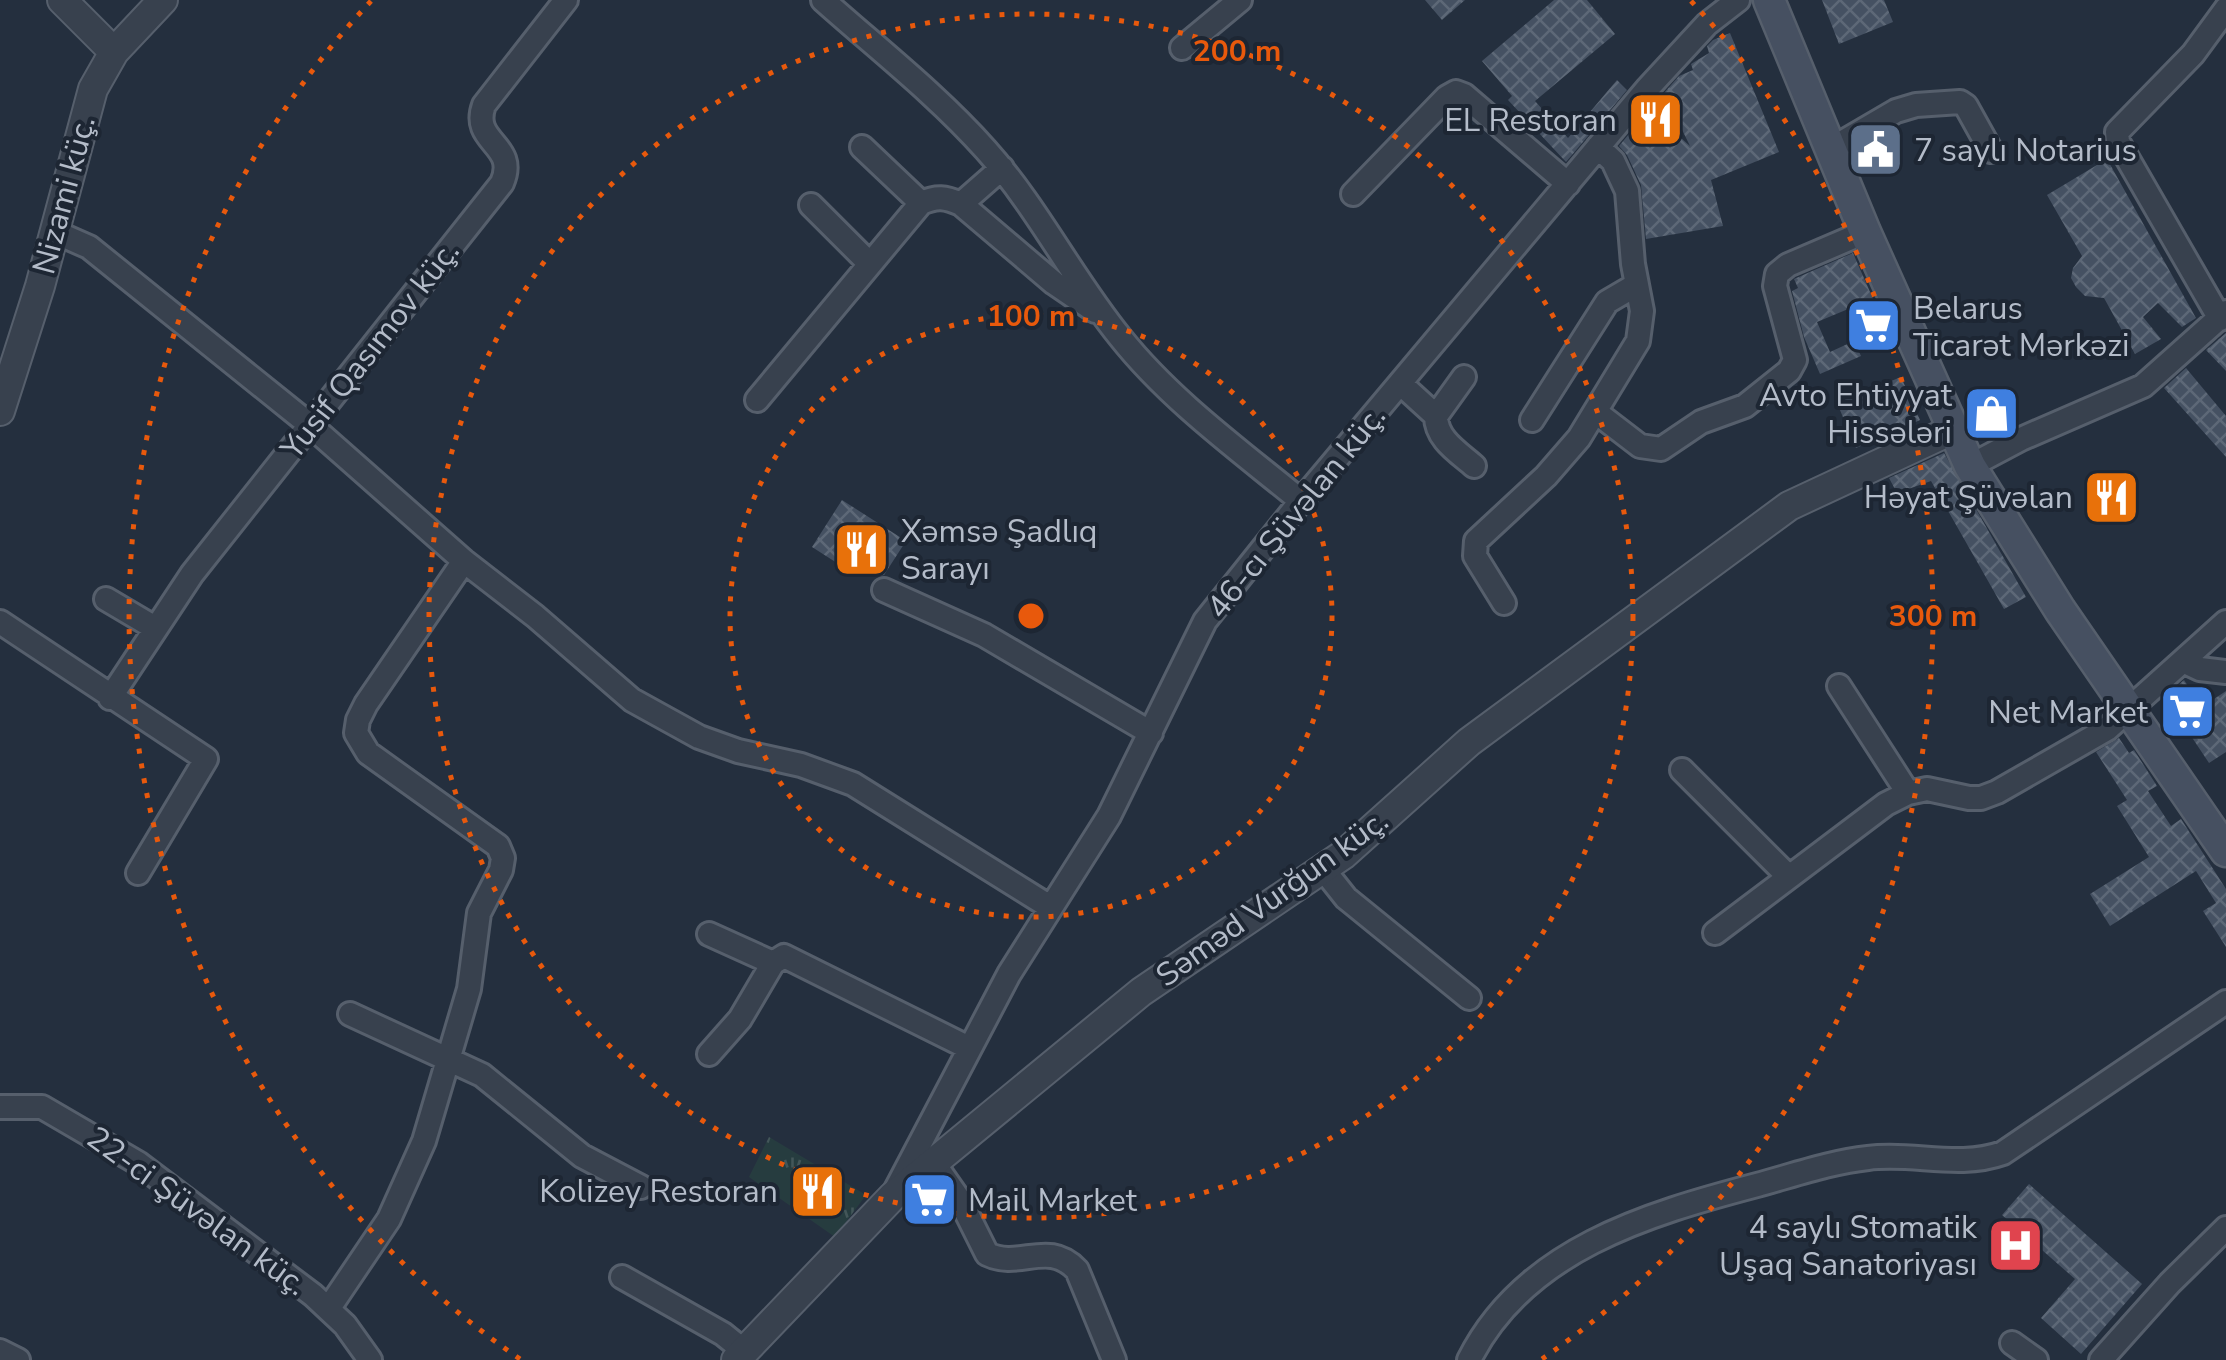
<svg xmlns="http://www.w3.org/2000/svg" width="2226" height="1360" viewBox="0 0 2226 1360" font-family="'Nunito Sans',sans-serif">
<style>
.park{fill:url(#park-tufts)}
.building{fill:url(#building-cross-hatch)}
.lines{fill:none;stroke-linecap:round;stroke-linejoin:round}
.minor-casing{stroke:#565f6c;stroke-width:28}
.tertiary-casing{stroke:#565f6c;stroke-width:32}
.secondary-casing{stroke:#565f6c;stroke-width:35}
.minor{stroke:#38414e;stroke-width:22}
.tertiary{stroke:#38414e;stroke-width:28}
.secondary{stroke:#465061;stroke-width:30}
.ring{fill:none;stroke:#e8590c;stroke-width:5;stroke-dasharray:5 10}
.labels{text-anchor:middle;dominant-baseline:central;stroke-width:8;stroke-linejoin:round;paint-order:stroke}
.poi-label{font-size:32px;fill:#b4bcc9;stroke:#1d2633;text-anchor:end}
.street-label{font-size:32px;fill:#b4bcc9;stroke:#1d2633}
.centre{fill:#e8590c;stroke:#1d2633;stroke-width:5}
.ring-label{font-size:30px;text-anchor:middle;font-weight:bold;fill:#e8590c;stroke:#1d2633;stroke-width:8;stroke-linejoin:round;paint-order:stroke}
</style>
<defs>
<pattern id="park-tufts" width="24" height="20" patternUnits="userSpaceOnUse" patternTransform="scale(2.5)"><rect width="24" height="20" fill="#263c3f"/><path d="M3 7l-1-3M5 7V3M7 7l1-3M15 17l-1-3M17 17v-4M19 17l1-3" fill="none" stroke="#435659"/></pattern>
<pattern id="building-cross-hatch" width="8" height="8" patternUnits="userSpaceOnUse" patternTransform="scale(2.5)"><rect width="8" height="8" fill="#455162"/><path d="M0 0l8 8M0 8l8-8" fill="none" stroke="#5d6877"/></pattern>
</defs>
<rect width="100%" height="100%" fill="#242f3e"/>
<path class="park" d="M769,1137L866,1195L835,1237L749,1177Z"/>
<path class="building" d="M1425,0H1465L1442,20Z
M1554,0H1587L1615,34L1535,101L1568,138L1617,80L1627,90L1566,162L1508,100L1512,96L1482,61Z
M1822,0H1884L1893,22L1839,44Z
M1730,33L1779,152L1711,180L1723,226L1646,239L1641,185L1627,155L1619,146L1649,110L1690,146L1664,93L1679,76L1693,70L1691,64L1709,53L1707,46L1713,40Z
M2107,159L2196,318L2182,327L2158,303L2143,317L2161,339L2135,354L2104,298L2085,296L2076,287L2071,278L2073,268L2082,256L2047,195Z
M1853,253L1891,340L1871,349L1853,307L1817,322L1830,352L1854,341L1861,356L1820,374L1804,337L1792,291L1798,288L1794,279Z
M2226,333V371L2206,350Z
M2186,368L2226,416V457L2164,388Z
M1901,377L1920,420L1856,448L1837,403Z
M1944,453L2026,597L2004,609L1931,481L1897,493L1889,478Z
M842,500L906,541L884,575L879,576L843,553L837,563L812,547Z
M2184,680L2202,707L2226,691V752L2209,763L2165,697Z
M2119,738L2129,753L2134,750L2157,786L2148,791L2171,826L2181,819L2226,889V947L2203,911L2216,903L2196,871L2110,926L2090,894L2149,857L2117,806L2127,800L2096,752Z
M2029,1184L2142,1284L2081,1354L2041,1318L2075,1279L2002,1215Z"/>
<g class="lines">
<defs>
<path id="minor" d="M823,0C878,49 937,95 986,150C1038,208 1072,278 1120,337C1170,400 1239,450 1301,501
M1182,48L1240,0
M862,147L921,203
M1831,149L1896,111L1916,105L1960,102L1966,106L1991,151
M1353,194L1447,97L1456,92L1464,95L1568,184
M961,204L1002,168
M811,205L869,263
M55,232L89,247L310,425L464,561L535,616L632,700L699,737L738,751L801,765L853,784L1050,907
M2220,319L2118,142L2117,132L2193,54L2226,9
M1401,384L1436,416C1436,439 1458,452 1474,466
M757,400L921,203C937,196 945,197 961,204L1054,283L1095,311
M1597,413L1640,446L1661,449L1701,422L1745,406L1789,371L1795,360L1775,286L1777,274L1788,265L1865,232
M1436,416L1464,377
M1532,420L1607,302L1636,285
M1970,466L2021,439L2143,386L2226,312
M884,590L984,635L1151,733
M106,599L155,628
M1504,603L1475,556L1476,541L1546,476L1579,438L1638,341L1642,311L1633,264L1627,191L1613,161L1598,147
M0,622L206,759L138,873
M2183,661L2200,669L2226,672
M1839,686L1908,793
M110,698L192,574L502,183C519,144 470,143 484,105L566,0
M1682,770L1788,876
M1323,869L1346,898L1469,998
M1715,933L1886,804L1908,793L1927,789L1969,798H1981L1997,792L2107,729L2226,622
M709,934L773,963
M350,1014L482,1075L582,1156L641,1187
M709,1054L740,1019L773,963L784,956L969,1048
M0,1107H42L138,1163L313,1295L345,1325L370,1360
M933,1162L961,1202L987,1254C1020,1270 1048,1239 1077,1270L1114,1360
M894,1193L1009,974L1109,816L1205,621L1301,501L1647,89L1707,24L1738,0
M622,1277L723,1334L744,1351
M329,1308L389,1219L424,1141L469,989L479,913L501,870L503,858L498,846L368,753L356,733L358,720L366,704L464,561
M2012,1343L2036,1360
M0,1351L18,1360
M1469,1360C1524,1250 1647,1214 1757,1185C1794,1175 1831,1162 1868,1158C1914,1152 1958,1169 2003,1153L2226,1002
M2101,1360L2170,1283L2226,1228"/>
<path id="tertiary" d="M62,0L114,52
M0,411L40,286L93,89L114,52L163,0
M736,1360L893,1196L1141,992L1343,855L1469,742L1789,506L1952,430"/>
<path id="secondary" d="M1769,0L1865,232L1970,466L2060,610L2226,851"/>
</defs>
<use href="#minor" class="minor-casing"/>
<use href="#tertiary" class="tertiary-casing"/>
<use href="#secondary" class="secondary-casing"/>
<use href="#minor" class="minor"/>
<use href="#tertiary" class="tertiary"/>
<use href="#secondary" class="secondary"/>
</g>
<g class="ring">
<circle cx="1031" cy="616" r="301"/>
<circle cx="1031" cy="616" r="602"/>
<path d="M520 1359A902 902 0 0 1 371 1M1691 1A902 902 0 0 1 1542 1359"/>
</g>
<defs>
<symbol id="restaurant-square" viewBox="-11 -11 22 22"><rect x="-9" y="-9" width="18" height="18" rx="4" fill="#e8710a" stroke="#1d2633"/><path d="M-5-6h1v4h1v-4h1v4h1v-4h1v5L-1.5 .5V6h-2V.5L-5-1ZM5-6V6H3V1.5H1.5Q1.5-4 5-6Z" fill="#fff"/></symbol>
<symbol id="civic-square" viewBox="-11 -11 22 22"><rect x="-9" y="-9" width="18" height="18" rx="4" fill="#5c6f8a" stroke="#1d2633"/><path d="M-.6-6.5H3V-4.5H.6V-3L4-1V1h2V6H-6V1h2V-1L-.6-3ZM-1.2 2.5V6h2.4V2.5Z" fill="#fff"/></symbol>
<symbol id="supermarket-square" viewBox="-11 -11 22 22"><rect x="-9" y="-9" width="18" height="18" rx="4" fill="#3f7fe0" stroke="#1d2633"/><path d="M-6-5.5h2.5l.6 2H6L4.5 2H-2.5L-4.4-4H-6ZM-1.5 3.2a1.3 1.3 0 1 0 .1 0ZM3 3.2a1.3 1.3 0 1 0 .1 0Z" fill="#fff"/></symbol>
<symbol id="shop-square" viewBox="-11 -11 22 22"><rect x="-9" y="-9" width="18" height="18" rx="4" fill="#3f7fe0" stroke="#1d2633"/><path d="M-5-2.5h2.3a2.7 3.5 0 0 1 5.4 0H5L5.5 6h-11ZM-1.5-2.5h3a1.5 2.3 0 0 0-3 0Z" fill="#fff"/></symbol>
<symbol id="hospital-square" viewBox="-11 -11 22 22"><rect x="-9" y="-9" width="18" height="18" rx="4" fill="#e0444e" stroke="#1d2633"/><path d="M-5-5h3v3.5h4V-5h3V5h-3V1.5h-4V5h-3Z" fill="#fff"/></symbol>
</defs>
<g fill-rule="evenodd">
<use href="#restaurant-square" x="1624" y="88" width="63" height="63"/>
<use href="#civic-square" x="1844" y="118" width="63" height="63"/>
<use href="#supermarket-square" x="1842" y="294" width="63" height="63"/>
<use href="#shop-square" x="1960" y="382" width="63" height="63"/>
<use href="#restaurant-square" x="2080" y="466" width="63" height="63"/>
<use href="#restaurant-square" x="830" y="518" width="63" height="63"/>
<use href="#supermarket-square" x="2156" y="680" width="63" height="63"/>
<use href="#restaurant-square" x="786" y="1160" width="63" height="63"/>
<use href="#supermarket-square" x="898" y="1168" width="63" height="63"/>
<use href="#hospital-square" x="1984" y="1214" width="63" height="63"/>
</g>
<g class="labels">
<g class="poi-label">
<text x="1617" y="120">EL Restoran</text>
<text x="1914" y="150" text-anchor="start">7 saylı Notarius</text>
<text x="1913" y="308" text-anchor="start">Belarus<tspan x="1913" dy="37">Ticarət Mərkəzi</tspan></text>
<text x="1952" y="395">Avto Ehtiyyat<tspan x="1952" dy="37">Hissələri</tspan></text>
<text x="2073" y="497">Həyat Şüvəlan</text>
<text x="901" y="531" text-anchor="start">Xəmsə Şadlıq<tspan x="901" dy="37">Sarayı</tspan></text>
<text x="2148" y="712">Net Market</text>
<text x="778" y="1191">Kolizey Restoran</text>
<text x="968" y="1200" text-anchor="start">Mail Market</text>
<text x="1977" y="1227">4 saylı Stomatik<tspan x="1977" dy="37">Uşaq Sanatoriyası</tspan></text>
</g>
<g class="street-label">
<text transform="translate(64 195) rotate(-75)">Nizami küç.</text>
<text transform="translate(370 350) rotate(-52)">Yusif Qasımov küç.</text>
<text transform="translate(1296 512) rotate(-51)">46-cı Şüvəlan küç.</text>
<text transform="translate(1272 898) rotate(-36)">Səməd Vurğun küç.</text>
<text transform="translate(197 1211) rotate(36)">22-ci Şüvəlan küç.</text>
</g>
</g>
<circle cx="1031" cy="616" r="15" class="centre"/>
<g class="ring-label">
<text x="1237" y="61">200 m</text>
<text x="1031" y="326">100 m</text>
<text x="1933" y="626">300 m</text>
</g>
</svg>
